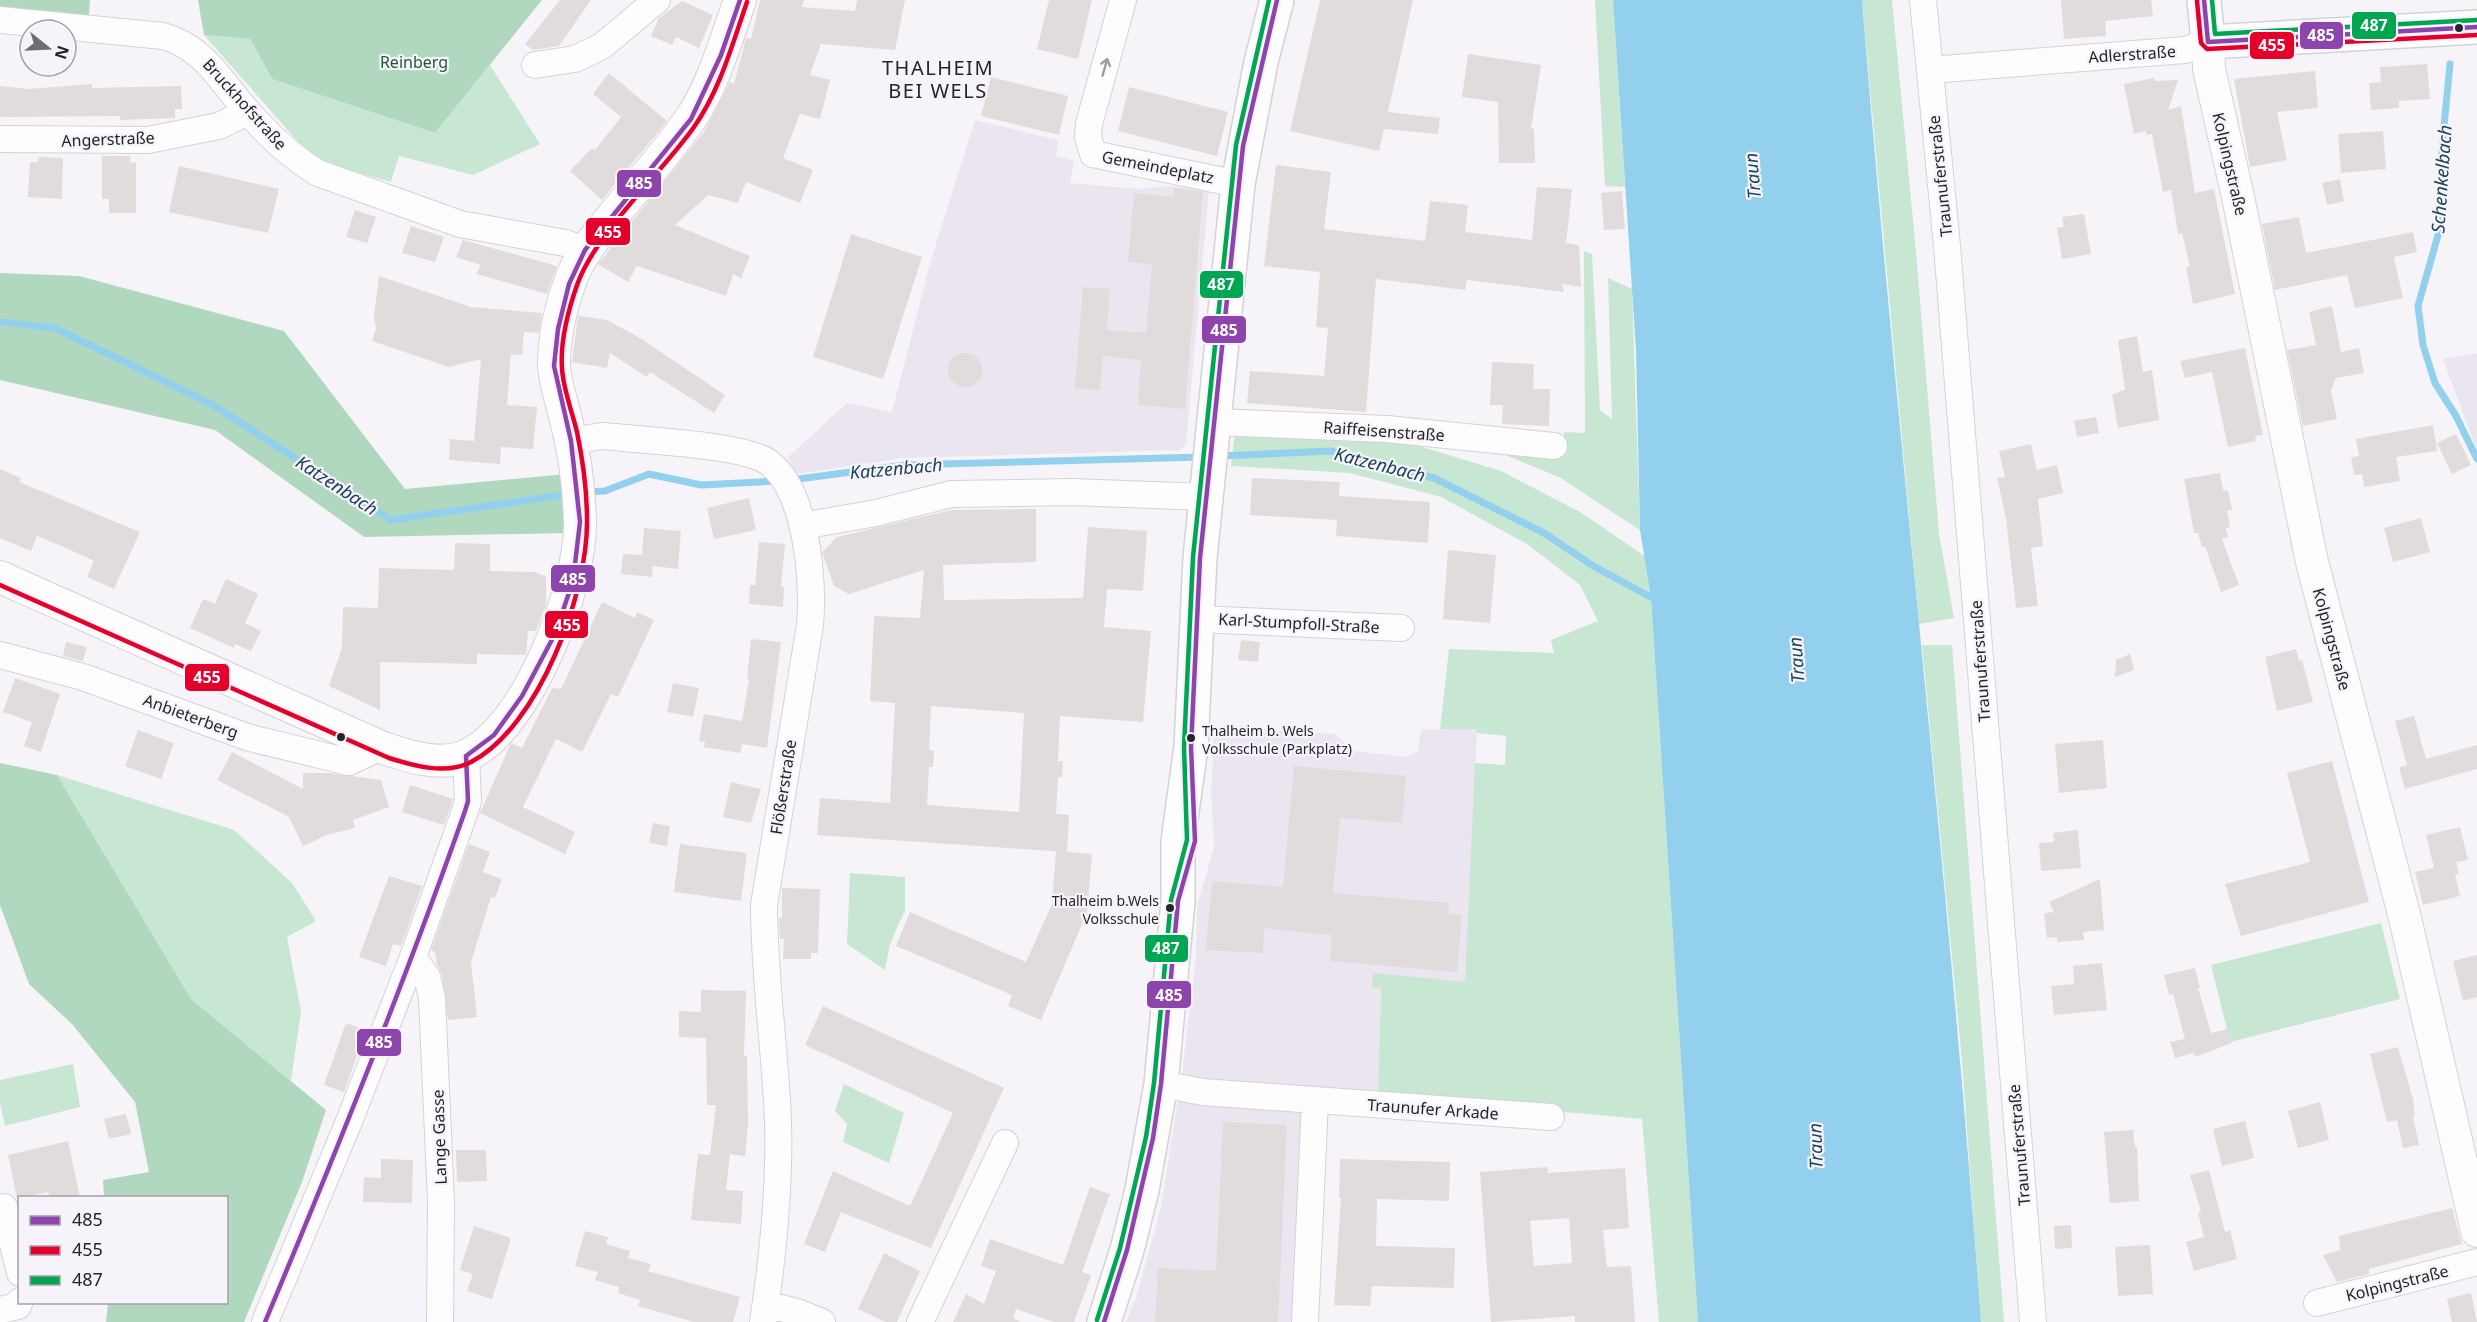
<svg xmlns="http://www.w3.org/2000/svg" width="2477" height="1322" viewBox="0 0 2477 1322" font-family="'Noto Sans',sans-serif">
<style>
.built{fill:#eae5ef}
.green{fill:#c7e7d2}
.forest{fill:#b0d8bf}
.water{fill:#92d0ee}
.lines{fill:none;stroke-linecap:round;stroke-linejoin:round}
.stream{stroke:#92d0ee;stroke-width:7}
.building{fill:#e2dbdc;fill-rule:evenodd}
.minor-casing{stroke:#d4d2d6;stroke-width:28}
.tertiary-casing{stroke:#d4d2d6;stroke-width:34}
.secondary-casing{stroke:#d4d2d6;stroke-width:36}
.primary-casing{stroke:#d4d2d6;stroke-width:36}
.minor{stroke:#fefdfe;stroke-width:26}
.tertiary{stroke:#fefdfe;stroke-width:32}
.secondary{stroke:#fefdfe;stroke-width:33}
.primary{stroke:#fefdfe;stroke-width:33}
.bus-1-casing{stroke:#f6f3fa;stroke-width:9}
.bus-2-casing{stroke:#f6f3fa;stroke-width:9}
.bus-3-casing{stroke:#f6f3fa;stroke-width:9}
.bus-1{stroke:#8e44ad;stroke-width:4.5}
.bus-2{stroke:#e4002b;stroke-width:4.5}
.bus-3{stroke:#00a651;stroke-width:4.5}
.oneway{stroke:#9d9c9e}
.bus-dot{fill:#262528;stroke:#f6f3fa;stroke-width:2}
.labels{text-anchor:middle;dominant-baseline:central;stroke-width:4.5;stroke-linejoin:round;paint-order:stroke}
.bus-label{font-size:14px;fill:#262528;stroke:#f6f3fa;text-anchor:start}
.street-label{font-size:16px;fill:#262528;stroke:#f6f3fa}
.park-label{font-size:16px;fill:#215735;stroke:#f6f3fa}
.water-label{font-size:18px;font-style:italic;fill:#1c4355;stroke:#f6f3fa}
.quarter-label{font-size:20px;letter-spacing:1.5px;fill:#262528;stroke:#f6f3fa}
.line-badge{stroke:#f6f3fa;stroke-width:2}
.badge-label{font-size:16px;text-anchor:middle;font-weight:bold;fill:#fff}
</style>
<rect width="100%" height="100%" fill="#f6f4f9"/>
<path class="built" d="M975,120L1058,140L1056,156L1074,161L1070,183L1139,189L1170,186L1209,190L1186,444L1180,450L904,458L796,474L788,457L847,403L892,412L931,260Z
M2477,353V451L2443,359Z
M1215,727L1335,734L1354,751L1407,757L1418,751L1421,729H1477L1465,982L1372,987L1381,988L1378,1095L1303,1109L1294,1322H1126L1136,1298L1161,1207L1182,1075L1196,956L1197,907L1214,847L1211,790Z"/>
<path class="green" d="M1595,0H1613L1625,187L1605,186Z
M1862,0H1892L1916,252L1939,534L1954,618L1919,624Z
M204,35L250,39L272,79L435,133L490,65L540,144L473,175L399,156L391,182L314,160Z
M1584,251L1592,254L1600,410L1612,419L1608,278L1632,289L1640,530L1559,477L1481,445L1563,456L1564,432L1585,433Z
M1235,431L1393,438L1501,471L1580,512L1646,557L1651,598L1698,1322H1659L1642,1119L1378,1095L1381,988L1372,987L1373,973L1465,982L1475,763L1505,765L1506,736L1477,733L1476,729H1440L1449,649L1554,653L1551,640L1598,621L1580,585L1527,544L1441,497L1350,473L1231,466Z
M1922,645H1952L2004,1322H1981L1962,1061Z
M57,775L234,830L292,883L316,921L287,937L301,1011L291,1081L191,999Z
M850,873L905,877V910L890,944L885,970L847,944Z
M2381,923L2400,999L2230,1042L2211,965Z
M73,1064L80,1107L5,1126L0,1102V1080Z
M844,1084L904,1113L889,1163L843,1142L847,1124L835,1111Z"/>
<path class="forest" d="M0,0H90L89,16L0,10Z
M198,0H542L435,133L272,79L250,39L204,35Z
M0,273L79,276L284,331L405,489L566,474L567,533L364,537L215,430L0,380Z
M0,763L57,775L191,999L326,1110L302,1182L244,1322H106L108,1303L226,1302V1198L104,1197L103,1180L149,1172L135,1102L72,1024L29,984L0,905Z"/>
<path class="water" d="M1613,0H1862C1897,441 1949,881 1981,1322H1698L1651,598L1640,530L1636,350Z"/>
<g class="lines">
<path class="stream" d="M2450,64L2442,146L2440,228L2418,306L2423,345L2435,383L2456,416L2477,459
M0,322L55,328L213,405L391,520L571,494
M1219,456L1331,451L1434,478L1544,533L1595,567L1658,601
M791,480L904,465L1202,457
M585,492L605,491L649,474L701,485L777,481"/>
</g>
<path class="building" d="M560,0H591L559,46L533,50L525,44Z
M760,0H804L802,7L855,11L857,0H905L895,50L821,44L810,75L830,80L820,119L800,114L783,158L813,170L800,203L746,182L738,203L708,195L675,225L750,256L741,278L733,274L726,296L637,266L628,282L598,264L704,132L730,82L734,84L746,38L751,39Z
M1049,0H1092L1078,59L1037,49Z
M1320,0H1413L1388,112L1440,118L1438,134L1384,129L1379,151L1290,131Z
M2061,0H2151L2153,16L2105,21L2106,36L2064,39Z
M682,1L713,15L699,48L676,37L672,45L651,36L659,18Z
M1468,54L1541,65L1531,129L1534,128L1535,163H1499L1498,102L1462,97Z
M2427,64L2430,99L2399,101V108L2371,110L2369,83L2381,82L2380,67Z
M2315,71L2318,108L2277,112L2287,160L2250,167L2234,79Z
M609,73L667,121L602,200L570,171L592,148L595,150L621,117L593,94Z
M991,77L1068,96L1059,135L981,116Z
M2154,78L2155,81L2178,80L2168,110L2181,106L2195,193L2214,189L2235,294L2193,304L2186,267L2190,266L2182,233L2178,234L2171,190L2163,192L2152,134L2146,135V131L2134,134L2124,84Z
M92,84V88L181,86L182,109H175V118L120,120V116L0,117V86L28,89Z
M1129,87L1228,112L1217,156L1118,131Z
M2383,131L2386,169L2341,173L2338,134Z
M102,156H130V163L136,162V213H109V199H102Z
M39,157L63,158L62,199L28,197L30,162H38Z
M1276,165L1331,172L1324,229L1425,241L1430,201L1468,205L1465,232L1532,240L1537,187L1572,189L1566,243L1579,245L1581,287L1562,284L1564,292L1467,280L1465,290L1376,279L1366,412L1247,403L1250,371L1324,376L1328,328L1316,327L1320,272L1264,266Z
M179,166L279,189L268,233L169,212Z
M2340,179L2344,201L2327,205L2322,183Z
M1174,188L1203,192L1185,409L1138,405L1141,360L1103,356L1100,390L1075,388L1083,287L1110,289L1107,330L1146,333L1152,264L1128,262L1134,193L1174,197Z
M1622,191L1625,229L1604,230L1601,193Z
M355,210L376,217L367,243L346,237Z
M2084,214L2091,254L2062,259L2057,228L2064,227L2062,217Z
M2299,217L2306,253L2413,232L2417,252L2394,257L2403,298L2355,308L2347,275L2275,290L2262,224Z
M411,226L444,237L435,262L402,253Z
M851,234L922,257L883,379L813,357Z
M463,240L557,266L547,294L476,274L481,265L456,257Z
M379,276L471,307L542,313L539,333L524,332L522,355L511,354L507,405L537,407L533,449L501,447L500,464L449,460L450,439L474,441L481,359L449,367L372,341L376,329L374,316Z
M2332,306L2341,352L2359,348L2364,373L2336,378L2331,391L2337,419L2303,426L2287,350L2316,345L2309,312Z
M578,316L607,320L640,338L725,395L714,413L650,372L647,377L610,353L607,368L572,362Z
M2137,336L2143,372L2152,370L2159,420L2118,428L2112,394L2125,390L2118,340Z
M2245,348L2263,435L2255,436L2256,441L2228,447L2212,372L2185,378L2180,361Z
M948 370a17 17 0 1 1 34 0a17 17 0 1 1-34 0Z
M1492,362L1534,364L1533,389H1550L1549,426L1502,424L1503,405H1490Z
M2096,417L2099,433L2077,437L2074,421Z
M2433,425L2437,451L2396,457L2400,481L2364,487L2362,474L2354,475L2351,457L2359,456L2356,439Z
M2456,434L2471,465L2452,474L2437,443Z
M2031,444L2037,470L2057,465L2063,493L2038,499L2043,546L2031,548L2038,606L2016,608L2006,518L1997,478L2005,477L1999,451Z
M0,469L21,478L19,482L140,532L114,589L87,577L94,561L66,548L37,536L31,551L0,538Z
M2220,473L2223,491L2228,490L2232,510L2227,511L2230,527L2226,528L2228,537L2222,539L2239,585L2221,592L2205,546L2202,547L2198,533H2194L2184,479Z
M1252,478L1340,482L1339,496L1430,502L1428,543L1336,536L1337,520L1250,515Z
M749,498L756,530L714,539L707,508Z
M1036,509V562L943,565L944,600L1083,598L1088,527L1147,531L1143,591L1107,589L1104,627L1151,631L1143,722L1060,716L1058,761H1063L1062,777H1058L1056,814L1069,815L1067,852L817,835L820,798L890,803L895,703L870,701L874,616L920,618L924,570L849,594L834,586L822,552L837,537L951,510ZM931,706L1024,713L1019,812L927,805L929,767H933L934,751L929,750Z
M2421,518L2430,552L2393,562L2384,528Z
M644,528L681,531L678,569L653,566L652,577L621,574L623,554L642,555Z
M759,542L785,544L781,587H784L783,607L749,604L750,585H755Z
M455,543L490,544V571L535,572L546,577V605L536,631H528L526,655L477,654V664L380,662V710L329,686L342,648L343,607L378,608L379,568L454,570Z
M1448,550L1496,555L1490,623L1443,619Z
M226,579L258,594L245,623L261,631L251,651L235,644L234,648L190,628L203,599L215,604Z
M602,602L635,618L637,612L654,620L618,697L611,694L582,752L556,739L523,807L575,832L565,854L480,813L511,743L522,748L552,688L561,689Z
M751,639L781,642L767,748L742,744L740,753L704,747L705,742L699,741L704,714L742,721L749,680L747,679Z
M1241,640L1260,642L1258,662L1238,660Z
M66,642L87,647L83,661L63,656Z
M2296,649L2299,661L2302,660L2313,702L2277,711L2265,657Z
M2130,654L2134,670L2115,677L2116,660Z
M15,678L60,694L41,752L24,746L32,722L3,712Z
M673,683L699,688L693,717L667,712Z
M2414,716L2426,759L2477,745V769L2405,789L2399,767L2407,765L2395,721Z
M138,730L174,743L161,779L125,766Z
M2103,740L2107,788L2059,793L2055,744Z
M232,752L303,789V773H330L381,780L389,807L353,820L355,828L327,835L303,846L289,817L217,780Z
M2332,761L2369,902L2241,936L2225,884L2310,862L2287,773Z
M1294,766L1406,776L1402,823L1340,818L1333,893L1449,903L1448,914L1462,915L1457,972L1330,961L1332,935L1299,932L1264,928L1263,953L1206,950L1212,881L1283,887Z
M731,782L761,789L751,823L723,817Z
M410,785L453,799L444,825L402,812Z
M653,823L670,826L667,846L649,843Z
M2460,827L2468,860L2456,862L2459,874H2455L2460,896L2423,905L2415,872L2434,868L2426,835Z
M2078,830L2081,868L2041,871L2039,843L2054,842L2053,833Z
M469,844L490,852L483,872L502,879L495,898L491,897L471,962L477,1017L448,1020L442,974L437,965L435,952L431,950Z
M680,844L747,853L741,901L674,892Z
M1056,851L1092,854L1087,913L1041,1020L1008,1006L1012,995L896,946L910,912L1026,962L1052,904Z
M389,876L422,886L401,946L393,944L386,966L359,957Z
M2100,879L2104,930L2083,932L2084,940L2057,942V937L2047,938L2044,913L2054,912L2049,902Z
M782,888L820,889L818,953H811V959H783L784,939H780L779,918H782Z
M2477,955V997L2463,1001L2453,961Z
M2102,963L2107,1010L2054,1015L2051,986L2074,984L2073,966Z
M2195,968L2200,988H2198L2211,1033L2228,1029L2232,1043L2195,1057L2194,1053L2175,1058L2170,1042L2185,1039L2173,994L2169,995L2164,975Z
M701,990L746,991L744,1056H747L748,1123L745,1156L730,1154L726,1190L743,1191L741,1224L691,1220L698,1154L710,1155L716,1105H707L706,1038L679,1037V1011L701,1012Z
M823,1006L1004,1088L931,1248L841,1212L825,1252L804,1244L833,1171L910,1206L953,1113L805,1045Z
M346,1023L366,1030L344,1092L324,1085Z
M2398,1047L2413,1099L2415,1116H2413L2419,1145L2403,1148L2397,1120L2387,1122L2370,1054Z
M2320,1102L2329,1140L2298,1148L2288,1111Z
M126,1114L131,1134L109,1139L104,1119Z
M2245,1121L2254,1158L2222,1166L2213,1129Z
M1223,1122L1287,1125L1278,1322H1155L1158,1268L1216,1271Z
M2133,1130L2135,1147H2137L2139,1201L2110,1203L2104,1132Z
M68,1141L80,1197H50L48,1192L17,1199L8,1155Z
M456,1150H486L487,1181L457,1182Z
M381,1159L413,1160L412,1203L363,1202L364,1177L381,1178Z
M1340,1159L1450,1162L1449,1201L1377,1199L1376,1246L1455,1248L1454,1288L1372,1286L1370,1306L1334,1305L1341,1198H1339Z
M1547,1167L1548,1173L1625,1168L1629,1228L1603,1230L1607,1267L1631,1266L1635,1322H1575V1316L1491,1322L1480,1172ZM1569,1218L1572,1263L1534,1266L1530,1221Z
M2209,1170L2225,1232L2230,1230L2237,1259L2194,1271L2186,1242L2204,1237L2198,1213L2201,1212L2190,1175Z
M1090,1187L1110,1194L1082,1272L1091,1275L1074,1322H1054L1016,1309L1013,1318L1021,1322H953L966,1294L984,1304L996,1271L981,1266L990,1239L1063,1265Z
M2452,1208L2462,1244L2369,1269V1274L2337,1282L2323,1255L2340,1250L2339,1236Z
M2071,1225L2072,1248L2055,1249L2054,1226Z
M474,1226L511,1238L492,1299L467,1291L473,1274L460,1270Z
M585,1231L608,1237L606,1244L630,1251L628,1258L651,1264L648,1271L740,1297L733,1322H694L638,1306L640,1300L618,1293L619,1287L595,1280L598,1272L575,1266Z
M2150,1245L2153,1294L2118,1296L2115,1247Z
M884,1253L920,1271L897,1322H886L858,1309Z
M2471,1293L2477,1322H2452L2447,1299Z"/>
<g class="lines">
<defs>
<path id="minor" d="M1123,0L1089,124L1088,137L1093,154L1238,184
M1923,0L1947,246L2033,1322
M0,20L163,36C204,47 221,82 248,112C269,136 291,157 318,173L460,224L565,243L585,250
M535,65L575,59L602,46L657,0
M1930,70L2185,50L2208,42
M0,139L148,140L219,126L247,112
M1214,422L1387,429L1554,446
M571,441L602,436L615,437C648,441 744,445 768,462C807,490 814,582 810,625L764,905C764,977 775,1048 778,1120C780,1187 773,1256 763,1322
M802,526L876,513L951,494L1071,492L1206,497
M1197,619L1401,628
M0,655L83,677L250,738L349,762L381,747
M413,957L427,977L432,998L441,1202L440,1322
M1161,1084L1203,1092L1551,1117
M0,1208L4,1207L20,1273
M2317,1303L2477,1262
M766,1304L797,1312L822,1322
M0,1310L18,1306L20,1301
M265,1322L348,1124L413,957L465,811L468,801L466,756
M920,1322L1005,1143
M1305,1322L1315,1101"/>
<path id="tertiary" d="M2208,42L2209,69L2238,197L2312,562L2405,918L2477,1231
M0,577L381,747C407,756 441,768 468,755C529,726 581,586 580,522C579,490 575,455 567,424C563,405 555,385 554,365C554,338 561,307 570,282C579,255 598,234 616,212C641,182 667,152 689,121C712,89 727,37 740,0"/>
<path id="secondary" d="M1104,1322L1127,1250L1142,1190L1161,1084L1178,901V841L1191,747L1200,558L1238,184L1261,62L1277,0"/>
<path id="primary" d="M2204,0L2208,42L2477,27"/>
</defs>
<use href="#minor" class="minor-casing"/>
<use href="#tertiary" class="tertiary-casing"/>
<use href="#secondary" class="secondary-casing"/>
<use href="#primary" class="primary-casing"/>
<use href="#minor" class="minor"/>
<use href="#tertiary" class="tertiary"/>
<use href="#secondary" class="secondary"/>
<use href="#primary" class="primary"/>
<defs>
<path id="bus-1" d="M2204,0L2208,42L2477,27
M466,756L494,735L522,696L555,634L573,581L580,522L571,441L554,366L558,329L569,284L585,250L691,119L721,55L740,0
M265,1322C336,1153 404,984 465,811L468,801L466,756
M1104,1322L1127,1250L1153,1138L1161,1084L1178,901L1195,841L1191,747L1200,558L1243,146L1277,0"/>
<path id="bus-2" d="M2197,1L2201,43L2207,49L2477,35
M0,585L389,758C414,766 446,775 471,762C539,727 588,593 587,520C587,491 583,461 577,432C572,411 563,389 562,368C560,341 568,311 577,285C596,232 660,175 694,127C720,90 732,45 747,2"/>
<path id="bus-3" d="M2212,0L2215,34L2477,20
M1097,1320L1120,1248L1146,1137L1154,1083L1171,900L1187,840L1184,747L1193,557L1236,145L1269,0"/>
</defs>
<use href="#bus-1" class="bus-1-casing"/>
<use href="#bus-2" class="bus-2-casing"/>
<use href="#bus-3" class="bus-3-casing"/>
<use href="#bus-1" class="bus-1"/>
<use href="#bus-2" class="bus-2"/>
<use href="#bus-3" class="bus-3"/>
</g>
<defs><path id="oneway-shaft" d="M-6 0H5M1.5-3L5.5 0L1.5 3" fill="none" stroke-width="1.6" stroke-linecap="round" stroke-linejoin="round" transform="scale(1.5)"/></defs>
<use class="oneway" href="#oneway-shaft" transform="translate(1105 67) rotate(-74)"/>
<g class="bus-dot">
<circle cx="2459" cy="28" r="5"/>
<circle cx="341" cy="737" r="5"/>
<circle cx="1191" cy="738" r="5"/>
<circle cx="1170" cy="908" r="5"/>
</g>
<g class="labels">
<g class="bus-label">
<text x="1202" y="730">Thalheim b. Wels<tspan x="1202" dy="18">Volksschule (Parkplatz)</tspan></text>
<text x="1159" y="900" text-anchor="end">Thalheim b.Wels<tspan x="1159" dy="18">Volksschule</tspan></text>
</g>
<g class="street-label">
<text transform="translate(2132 54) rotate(-4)">Adlerstraße</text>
<text transform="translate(245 104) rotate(48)">Bruckhofstraße</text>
<text transform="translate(108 139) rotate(-2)">Angerstraße</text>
<text transform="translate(2230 164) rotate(77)">Kolpingstraße</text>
<text transform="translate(1158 167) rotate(11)">Gemeindeplatz</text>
<text transform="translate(1940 176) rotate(-96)">Traunuferstraße</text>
<text transform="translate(1384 431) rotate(4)">Raiffeisenstraße</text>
<text transform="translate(1299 623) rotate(3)">Karl-Stumpfoll-Straße</text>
<text transform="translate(2332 639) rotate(75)">Kolpingstraße</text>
<text transform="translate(1980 661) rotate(-94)">Traunuferstraße</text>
<text transform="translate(191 716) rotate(20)">Anbieterberg</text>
<text transform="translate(783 787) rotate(-81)">Flößerstraße</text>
<text transform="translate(1433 1109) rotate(4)">Traunufer Arkade</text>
<text transform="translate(439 1137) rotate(-92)">Lange Gasse</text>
<text transform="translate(2019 1145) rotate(-95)">Traunuferstraße</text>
<text transform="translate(2397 1283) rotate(-14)">Kolpingstraße</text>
</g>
<g class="park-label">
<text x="414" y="62">Reinberg</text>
</g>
<g class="water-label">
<text transform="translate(1752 176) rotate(-95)">Traun</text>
<text transform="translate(2441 179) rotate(-86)">Schenkelbach</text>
<text transform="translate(1380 464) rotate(14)">Katzenbach</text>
<text transform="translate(896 468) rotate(-5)">Katzenbach</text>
<text transform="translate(337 485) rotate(33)">Katzenbach</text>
<text transform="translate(1796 660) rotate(-94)">Traun</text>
<text transform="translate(1815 1146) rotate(-92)">Traun</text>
</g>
<g class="quarter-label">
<text x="938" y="67">THALHEIM<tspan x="938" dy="23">BEI WELS</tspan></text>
</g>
</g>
<g class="line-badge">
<rect x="2351" y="11" width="46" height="29" rx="6" fill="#00a651"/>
<rect x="2299" y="21" width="45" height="29" rx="6" fill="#8e44ad"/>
<rect x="2249" y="31" width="46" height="29" rx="6" fill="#e4002b"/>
<rect x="616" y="169" width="46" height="29" rx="6" fill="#8e44ad"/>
<rect x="585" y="217" width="46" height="29" rx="6" fill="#e4002b"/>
<rect x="1199" y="270" width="45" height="29" rx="6" fill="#00a651"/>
<rect x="1201" y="315" width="46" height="29" rx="6" fill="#8e44ad"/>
<rect x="550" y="564" width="46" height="29" rx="6" fill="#8e44ad"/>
<rect x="544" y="610" width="45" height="29" rx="6" fill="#e4002b"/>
<rect x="184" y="663" width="46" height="29" rx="6" fill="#e4002b"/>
<rect x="1144" y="934" width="45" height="29" rx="6" fill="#00a651"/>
<rect x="1146" y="980" width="46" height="29" rx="6" fill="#8e44ad"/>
<rect x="356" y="1028" width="46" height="29" rx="6" fill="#8e44ad"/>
</g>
<g class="badge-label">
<text x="2374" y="31">487</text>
<text x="2321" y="41">485</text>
<text x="2272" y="51">455</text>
<text x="639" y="189">485</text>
<text x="608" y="238">455</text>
<text x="1221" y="290">487</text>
<text x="1224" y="336">485</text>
<text x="573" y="585">485</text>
<text x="567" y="631">455</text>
<text x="207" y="683">455</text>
<text x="1166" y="954">487</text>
<text x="1169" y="1001">485</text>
<text x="379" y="1048">485</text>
</g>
<rect x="18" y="1196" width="210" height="108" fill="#f6f3fa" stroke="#a3a1a6" stroke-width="1.5"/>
<rect x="30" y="1216" width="30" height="9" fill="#8e44ad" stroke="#a3a1a6" stroke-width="1.5"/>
<text x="72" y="1226" font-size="18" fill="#262528">485</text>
<rect x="30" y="1246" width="30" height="9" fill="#e4002b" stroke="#a3a1a6" stroke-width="1.5"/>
<text x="72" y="1256" font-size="18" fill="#262528">455</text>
<rect x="30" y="1276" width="30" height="9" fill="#00a651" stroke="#a3a1a6" stroke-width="1.5"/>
<text x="72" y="1286" font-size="18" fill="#262528">487</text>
<g transform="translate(48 48) rotate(108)"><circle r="28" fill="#f6f3fa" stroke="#a3a1a6" stroke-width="1.5"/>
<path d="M0-4.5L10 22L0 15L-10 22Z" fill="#6f6d71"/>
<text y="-9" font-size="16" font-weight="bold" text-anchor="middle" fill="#262528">N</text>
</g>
</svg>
